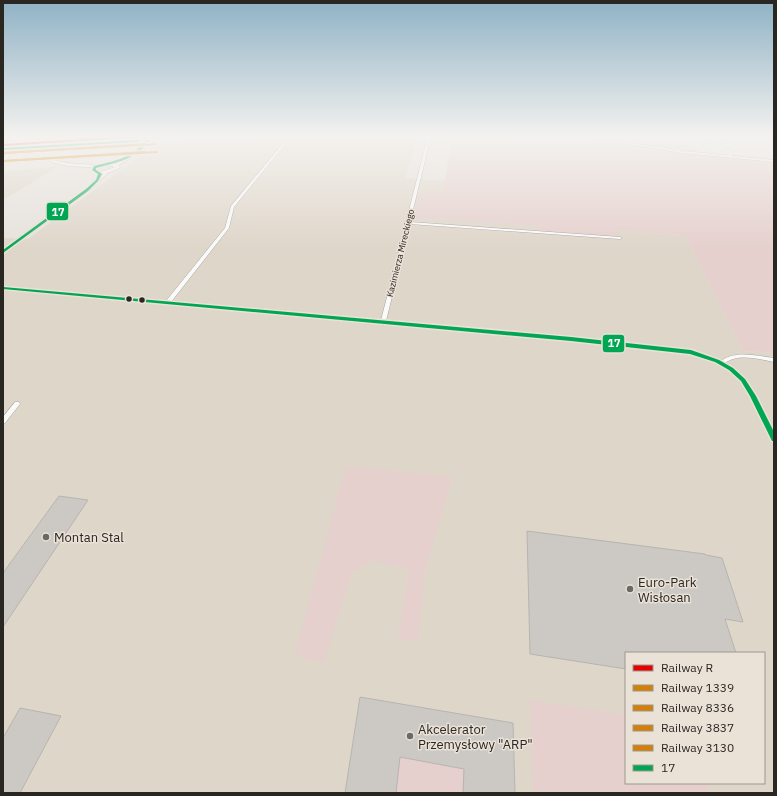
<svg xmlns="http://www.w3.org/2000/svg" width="777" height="796" viewBox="0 0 777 796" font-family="'IBM Plex Sans',sans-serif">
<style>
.built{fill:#dfd6ca;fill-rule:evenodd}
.green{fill:#e5d0cd}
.building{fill:#ccc9c5;stroke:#b7b4b0}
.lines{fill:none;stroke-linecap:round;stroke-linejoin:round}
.street-casing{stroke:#a6a29e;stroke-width:1}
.secondary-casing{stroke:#a6a29e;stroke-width:1}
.street{fill:#fbfafa;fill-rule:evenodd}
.secondary{fill:#f4efed;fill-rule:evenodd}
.secondary-bridge-casing{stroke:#a6a29e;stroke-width:5.5;stroke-linecap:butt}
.secondary-bridge{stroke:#f4efed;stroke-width:5}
.bus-1-casing{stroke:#eae1d7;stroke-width:3}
.bus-1{fill:#00a651;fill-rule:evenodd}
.rail-1-casing{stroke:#eae1d7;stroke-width:3}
.rail-2-casing{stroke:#eae1d7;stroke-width:3}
.rail-3-casing{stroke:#eae1d7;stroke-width:3}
.rail-4-casing{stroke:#eae1d7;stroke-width:3}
.rail-5-casing{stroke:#eae1d7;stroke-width:3}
.rail-1{fill:#e50000;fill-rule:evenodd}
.rail-2{fill:#d47f07;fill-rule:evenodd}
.rail-3{fill:#d47f07;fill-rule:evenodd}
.rail-4{fill:#d47f07;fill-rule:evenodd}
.rail-5{fill:#d47f07;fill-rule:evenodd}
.bus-dot{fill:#2a2723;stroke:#eae1d7;stroke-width:1.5}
.poi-dot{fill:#6c6863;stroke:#eae1d7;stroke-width:1.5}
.labels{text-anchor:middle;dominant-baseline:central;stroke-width:3;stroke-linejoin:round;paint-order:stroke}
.far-street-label{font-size:9px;fill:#2a2723;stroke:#eae1d7}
.near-poi-label{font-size:13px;fill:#2a2723;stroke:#eae1d7;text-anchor:start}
.line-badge{stroke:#eae1d7;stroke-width:1.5}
.badge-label{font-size:11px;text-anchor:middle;font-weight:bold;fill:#fff}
</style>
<rect width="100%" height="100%" fill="#e6e1db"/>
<path class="built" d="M133,136H167L3,146V144Z
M275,136H418L405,178L445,181L443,192L539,226L542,233L619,238L617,231L685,235L743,351L774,353V793H3V238L28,239L155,145ZM626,653H764V783H626Z
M59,166L3,200V172Z"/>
<path class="green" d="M3,136H31L27,142L3,144Z
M44,136H133L40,141Z
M452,136H574L677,152L774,163V353L743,351L685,235L617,231L620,238L542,233L539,226L415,217L418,195L443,192Z
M586,136H670L703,153Z
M346,466L452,477L424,575L418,642L398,638L409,570L373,560L351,574L324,662L305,659L295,653Z
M530,700L626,715V783H708L710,793H533Z
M400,757L464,769L463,793H396Z"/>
<path class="building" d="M59,496L88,500L3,627V573Z
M527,531L705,554L706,555L722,558L743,622L725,619L736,653H626V669L530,654Z
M360,697L513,723L515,793H463L464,769L400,757L396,793H345Z
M20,708L61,716L20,793H3V738Z"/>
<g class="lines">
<defs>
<path id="street" d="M289,136H292L234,207L229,228L171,302L381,320L406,224L405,223L406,222L428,136H431L410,222L620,237L622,238L620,239L410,224L386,321L571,337L691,350L721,361C736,350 757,356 774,358V362C759,359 738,353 725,363L733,368L745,379L755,395L774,432V441H772L750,396L741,381L729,370L715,362L690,354L571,341L385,324L383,325L381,324L3,289V287L166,301L225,228L231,206Z
M688,136H693L736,146L744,136H747L730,157L728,156L735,148Z
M15,148L18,149L3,161V158Z
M15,402H19L20,404L5,423H3V417Z"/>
<path id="secondary" d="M33,136H37L34,146C49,166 76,163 99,165C105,162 109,164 115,163C123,162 140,147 147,142L39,148L37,147L39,146L194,136H220L153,141L138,154L119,165L120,168L108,173L89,191L3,254V249L85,189L101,174L100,172L115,167L105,166L94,171L91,169L93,167C70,167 44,166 30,146Z
M578,136H589L683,151L774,160V162L683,153Z
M28,147L26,149L3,150V148Z"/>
</defs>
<use href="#street" class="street-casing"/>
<use href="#secondary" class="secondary-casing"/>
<use href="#street" class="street"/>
<use href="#secondary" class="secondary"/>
<defs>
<path id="secondary-bridge" d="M26,148L39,147"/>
</defs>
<use href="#secondary-bridge" class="secondary-bridge-casing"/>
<use href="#secondary-bridge" class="secondary-bridge"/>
<defs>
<path id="bus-1" d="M139,140L138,142L3,150V148Z
M146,140L149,141C135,160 117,162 96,168V170L102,174L98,181L88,191L3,253V250L86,189L96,180L98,174L92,170L94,166C114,161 133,158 146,140Z
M3,287L571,337L691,350L719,360L733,368L745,379L756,396L774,432V441H772L750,396L741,381L729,370L715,362L690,354L571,341L3,289Z"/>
</defs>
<use href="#bus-1" class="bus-1-casing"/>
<use href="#bus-1" class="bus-1"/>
<defs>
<path id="rail-1" d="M135,136H156L3,146V144Z"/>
<path id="rail-2" d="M156,143L157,145L3,154V152Z"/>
<path id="rail-3" d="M157,151H158V153L3,162L4,160Z"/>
<path id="rail-4" d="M145,143L146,145L3,154L4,152Z"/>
<path id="rail-5" d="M145,151H146V153L3,162L4,160Z"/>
</defs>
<use href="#rail-1" class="rail-1-casing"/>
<use href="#rail-2" class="rail-2-casing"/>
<use href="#rail-3" class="rail-3-casing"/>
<use href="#rail-4" class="rail-4-casing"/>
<use href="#rail-5" class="rail-5-casing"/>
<use href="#rail-1" class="rail-1"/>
<use href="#rail-2" class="rail-2"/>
<use href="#rail-3" class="rail-3"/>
<use href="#rail-4" class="rail-4"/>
<use href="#rail-5" class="rail-5"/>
</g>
<linearGradient id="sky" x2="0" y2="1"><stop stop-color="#8fb2c5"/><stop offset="0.55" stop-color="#f4f2ef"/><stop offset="1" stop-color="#f4f2ef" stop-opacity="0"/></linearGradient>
<rect width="777" height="248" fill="url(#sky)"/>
<g class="bus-dot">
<circle cx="129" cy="299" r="3.5"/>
<circle cx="142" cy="300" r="3.5"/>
</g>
<g class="poi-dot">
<circle cx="46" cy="537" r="4"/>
<circle cx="630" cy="589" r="4"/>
<circle cx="410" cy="736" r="4"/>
</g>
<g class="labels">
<g class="far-street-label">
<text transform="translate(400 253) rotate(-76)">Kazimierza Mireckiego</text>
</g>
<g class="near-poi-label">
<text x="54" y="537">Montan Stal</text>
<text x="638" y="582">Euro-Park<tspan x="638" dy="15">Wisłosan</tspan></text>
<text x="418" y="729">Akcelerator<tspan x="418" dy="15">Przemysłowy "ARP"</tspan></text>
</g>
</g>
<g class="line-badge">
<rect x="46" y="202" width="23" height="19" rx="4" fill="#00a651"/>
<rect x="602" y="334" width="23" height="19" rx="4" fill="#00a651"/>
</g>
<g class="badge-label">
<text x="58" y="216">17</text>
<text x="614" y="347">17</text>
</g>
<rect width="777" height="796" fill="none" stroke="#2a2723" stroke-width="8"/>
<rect x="625" y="652" width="140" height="132" fill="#eae1d7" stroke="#9d978f"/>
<rect x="633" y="665" width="20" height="6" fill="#e50000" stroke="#9d978f"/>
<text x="661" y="672" font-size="12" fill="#2a2723">Railway R</text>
<rect x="633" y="685" width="20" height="6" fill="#d47f07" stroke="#9d978f"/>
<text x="661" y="692" font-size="12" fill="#2a2723">Railway 1339</text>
<rect x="633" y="705" width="20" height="6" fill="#d47f07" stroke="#9d978f"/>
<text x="661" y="712" font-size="12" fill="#2a2723">Railway 8336</text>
<rect x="633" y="725" width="20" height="6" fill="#d47f07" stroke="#9d978f"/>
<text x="661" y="732" font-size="12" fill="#2a2723">Railway 3837</text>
<rect x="633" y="745" width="20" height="6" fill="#d47f07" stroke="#9d978f"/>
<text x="661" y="752" font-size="12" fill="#2a2723">Railway 3130</text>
<rect x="633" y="765" width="20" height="6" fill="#00a651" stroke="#9d978f"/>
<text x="661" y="772" font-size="12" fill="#2a2723">17</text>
</svg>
